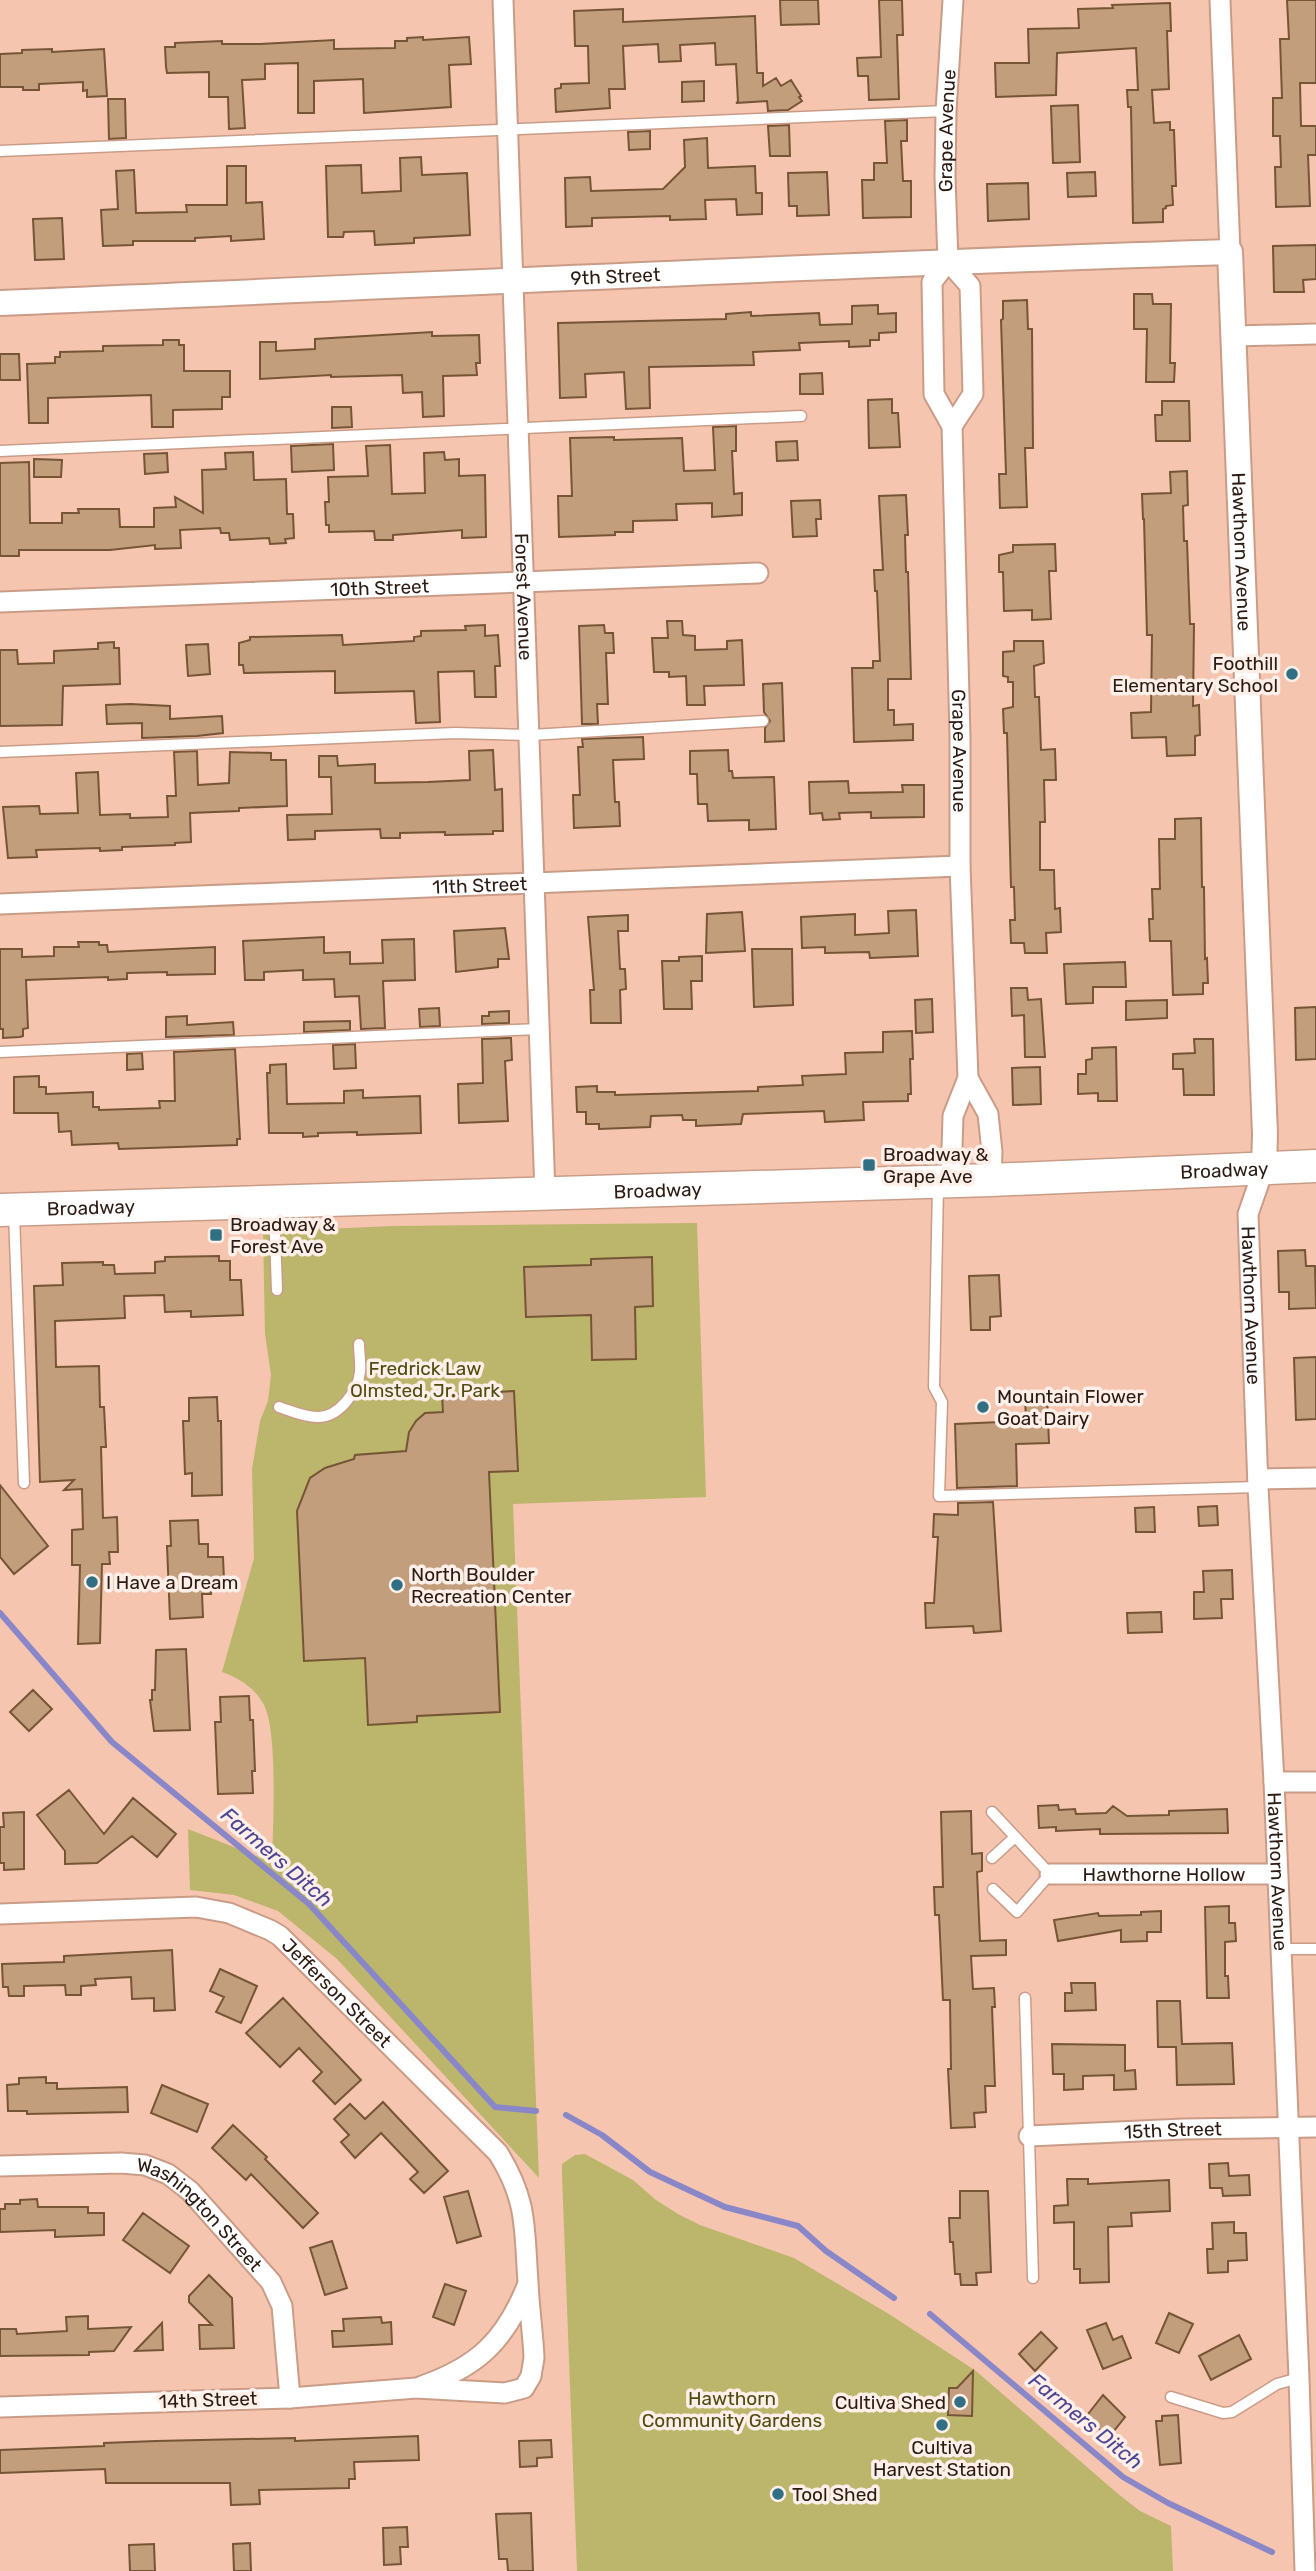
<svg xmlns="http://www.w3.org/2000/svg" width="1316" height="2571" viewBox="0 0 1316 2571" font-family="Rubik,sans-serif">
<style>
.green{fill:#bcb66c}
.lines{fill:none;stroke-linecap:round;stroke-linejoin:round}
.stream{stroke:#8987c8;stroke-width:6}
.building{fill:#c29e7d;stroke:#755535;stroke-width:2}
.service-casing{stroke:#ca9c87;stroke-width:13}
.minor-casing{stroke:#ca9c87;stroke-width:23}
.tertiary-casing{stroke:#ca9c87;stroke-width:28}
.primary-casing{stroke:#ca9c87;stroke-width:35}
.service{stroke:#fff;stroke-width:10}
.minor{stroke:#fff;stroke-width:19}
.tertiary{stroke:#fff;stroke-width:24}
.primary{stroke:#fff;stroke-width:32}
.poi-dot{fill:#316f85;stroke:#feefe8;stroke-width:2.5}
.labels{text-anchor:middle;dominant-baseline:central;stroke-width:7;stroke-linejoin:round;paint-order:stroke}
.street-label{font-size:19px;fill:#2c1b13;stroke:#feefe8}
.poi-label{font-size:19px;fill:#2c1b13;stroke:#feefe8;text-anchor:start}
.park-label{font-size:19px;fill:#504b11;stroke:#feefe8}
.water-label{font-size:21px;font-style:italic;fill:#4c4594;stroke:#feefe8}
</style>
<rect width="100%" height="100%" fill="#f6c5b0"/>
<path class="green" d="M697,1223L706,1497L513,1504L539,2178L337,1959L278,1911L234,1895L190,1890L188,1829L272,1862C273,1828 278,1732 264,1705C255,1688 239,1678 222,1672L254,1558L252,1469L260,1421L268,1401L271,1375L265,1334L263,1232L391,1226Z
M585,2154L633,2180L656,2200L678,2214L700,2225L794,2258L889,2314L976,2371L1117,2493L1140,2511L1171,2526L1173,2571H577L562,2175V2164L575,2155Z"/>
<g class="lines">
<path class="stream" d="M0,1613L112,1742L309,1904L495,2107L536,2111
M566,2115L602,2135L650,2172L725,2207L798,2226L826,2251L894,2298
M930,2314L1123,2477L1168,2503L1272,2552"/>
</g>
<path class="building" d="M780,0H818L819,24L781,25Z
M879,0H902L903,35H897L899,99L869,100L868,76H858L857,58L881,57Z
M1287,0H1316V83H1300L1301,126H1316V155H1308L1310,206L1276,207L1275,167H1281L1280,136H1273V98H1282L1280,39H1289Z
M1170,3L1171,31H1167L1169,89L1152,90L1154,123L1170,122V130H1174L1176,186H1172L1173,205L1166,206V208L1163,209V222L1133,223L1131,107H1128L1127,90H1138L1136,48L1057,53L1056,95L996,97L995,63H1029L1028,29L1079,28L1078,9L1113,8L1112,5Z
M623,9V22L755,16L757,73H763V86L776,78L781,86L791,80L801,96L799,97L802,101L788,110L768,111L767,101L736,103L738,102L736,64L716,65L715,43L680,45L681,61L659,62L658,44L623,46L625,89H609L610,108L556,112L555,89L561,88V84L589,83L588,46H575L574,11Z
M423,37V40L469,37L471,64L449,65L451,107L364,113L363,79L314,81V113H298V63L265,64V79L242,80L245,128L229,129L228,97H209V72L167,73L166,67L165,47H175V43L222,41V44H260L334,40V49L395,48V41H407V38Z
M52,49V52L104,49L107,96L87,97V90L83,91V82L39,84V90H23V87H0V54L22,53V50Z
M704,81V101L682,102V82Z
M108,99H125L126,138L109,139Z
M1078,105L1080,162L1053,163L1051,106Z
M907,120V141H901L903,181H911V217L863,218L862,180H874V163H887L885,121Z
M789,125L790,156H770L768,126Z
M650,131V149L629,150L628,132Z
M707,138L708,168L755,166L756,193H762V214L737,215L736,199L705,200L706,219L670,220V216L592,218V226L566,227L565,178L590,177L591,191L663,189L685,167L684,140Z
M421,157L422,175L467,173L470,235L414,238V243L375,245L374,231L344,232L343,237H328L326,166L361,165L362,193L401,191L400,158Z
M227,166H246V203L262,202L264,239L231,241V236L195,238V241H133V245L103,246L101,210L118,209L116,171L134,170L136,213L187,212L186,205H227Z
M827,172L829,215L797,216V206H789L788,173Z
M1095,172L1096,196L1068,197L1067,173Z
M1028,183L1029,219L988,221L987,184Z
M62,218L64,259L35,260L33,219Z
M1316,245V279L1303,280L1304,292H1274L1273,246Z
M1134,294H1152L1153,304H1171L1170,363H1175L1174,382H1146L1147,329H1134Z
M1027,300L1028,329H1032L1033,448H1025L1027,507L1000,508L999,474H1006L1001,320L1003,319V301Z
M878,305V314L896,313V332L879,333V340H870V346L849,347V341L799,343L800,350L753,352L754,365L649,367L650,408L626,409L624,372L585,374L586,397L560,398L558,323L726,319V314L751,312V316L819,313L820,325L852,324V306Z
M432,332V336L479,335L480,363H476L477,375L443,376L444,416L423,417L422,392L403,393L402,375L331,377V375L260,379V342H276V351L315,349V339Z
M163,340H179V345H184V371H230V397H222V409L173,410V427H152L151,395L48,398V423H29L27,364L55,363V357H60V352L103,351V346L163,345Z
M0,354H19L20,380H0Z
M822,373L823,394H800V374Z
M892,399V413H898L900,447L869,448L868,400Z
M1162,401H1189L1190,441H1156L1155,415H1162Z
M332,407H351L352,427L332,428Z
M736,426V451H732L734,494L742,493V515L712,517V503L676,504L677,520L633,521V532H615V535L559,537L558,496H572L570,438L614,437V440L682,438L684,471L715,470L713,427Z
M797,441L798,460L777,461L776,442Z
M333,444L334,470L292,472L291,446Z
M390,445L392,494L425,493L424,453L444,452L445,460L459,459V476L485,475L486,537L462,538V530L393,535V540H375L374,531L329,532V525H326L325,502H329L328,477L368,476L366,446Z
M253,452L254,480L286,479L287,514H293L294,538L285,539L286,543L270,544L269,538L230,540L229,533H221L220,528L180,530L181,548L155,549V545L110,550H19V556H0V463L29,462L30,523H62V513H79L78,509H119L120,527H154V508L176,507L175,497L203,513L202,470L226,469L225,453Z
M167,453L168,472L145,474L144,454Z
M34,459L62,460L61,477H34Z
M1187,471L1188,505L1183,506L1184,541H1187L1190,624H1194L1193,706L1199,705L1200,735L1195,736V755L1167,756L1166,737L1132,738L1131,713L1151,712L1152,635H1147L1144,519H1143L1142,494L1171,493L1170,472Z
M906,495L908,535H905L906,572H908L911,679H888V710H894V725L913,724V740L854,742L852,668H873V661H880L877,591H875L874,570H883L879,496Z
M820,500L821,519H816L817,536L793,537L791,501Z
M1055,544L1056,571H1049L1051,619L1032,620V610L1004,611L1003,572H999V555L1013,552V545Z
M667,621H682L683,635L695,636V650L727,649V641L742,640L744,685L704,686L705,705H687L686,676L669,677V672H654L652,638H668Z
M485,625V636L498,635L500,666H495L496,697H475L474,671L438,672L440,722L416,723L414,691L335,693V671L244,673L243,665H239V643L250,640V637L342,635L343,645L414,641V637L421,636V631L466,630L465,626Z
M604,625L605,633H613L614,653H606L608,704H597L598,724H582L579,626Z
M1014,641H1043L1044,663L1034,666L1035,697H1039L1041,750L1055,749L1056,780H1044L1045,822H1040V870H1054L1055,909L1060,908L1061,932L1046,933L1047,953H1025L1024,943H1011L1010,920H1015L1014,887H1011L1007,733H1004L1003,709L1013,707V682H1008V677L1003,676V652L1014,651Z
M114,642V648H119L120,684L63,686L62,725L0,726V650H17L18,664L54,663V651L94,649H98V643Z
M208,644L210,674L188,676L186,645Z
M782,683L784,741L765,742V728L770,721L764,712L763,684Z
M130,704L170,706V719L222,716L223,733L197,736L142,738V723L107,724L106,705Z
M643,737L644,759L613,760L615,802H619L620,826L574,828L573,795H580L578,747H583L582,739Z
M493,750L495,790L502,789L503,831H493V834L445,835V832L400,833V838H381L380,829L315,831V839L288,840L287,815L332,814L331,777H319V756H337L338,766L375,764V783L428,782L470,780L469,751Z
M728,750L729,771H732L733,778L774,777L776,829L749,830V820L708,821L707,804H698L697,774H690V751Z
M197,751L198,785L229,783L230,752L271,753V760H286L287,806L239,808V811L190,813L191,842L175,843V845L122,847V850L100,851V848L36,850L37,857L8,858L3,807L39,806L40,814L78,813L76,773L98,772L100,815L130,814V818L168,817L167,796H176L174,752Z
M848,781L849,793L903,792L902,785H924V817L871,818V812L839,813L840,819L823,820L822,813L810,814L809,782Z
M1201,818L1202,887H1204L1205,959L1207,958L1208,983H1203V994L1173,995L1171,941H1150L1149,919H1153L1152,889H1160L1159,839H1175V819Z
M916,910L918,956L870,958L869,952L825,953V947L802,948L801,917L855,914V935L889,933L888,911Z
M742,912L745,951L706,953L707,914Z
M628,915V931H618L620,969H625L626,989L620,990L621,1023H591L590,990H594L588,917Z
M505,928L509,959H498V967L456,972L454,931Z
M324,937V953L350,952V964L383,963L382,940L414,939L415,980L383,981L385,1028L361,1029L359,996L335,997L334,979L303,980V970L264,972V980H245L243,941Z
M78,942H99V945H107L108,952L215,947V974L167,975V972L127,973V979L108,980V977L26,980L28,1028L23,1029V1036L20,1037L3,1038V1029H0V949H22V957L54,956V947H79Z
M752,949H792L793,1005L754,1007Z
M702,956V981H691L692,1009H664L662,961H679V957Z
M1125,962L1126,987H1093V1003L1066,1004L1064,964Z
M1011,988H1027L1028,1000L1041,999L1045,1057H1025L1024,1015L1012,1016Z
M932,999L933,1032L916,1033L915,1000Z
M1167,1000V1018L1126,1020V1001Z
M1316,1007V1059L1296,1060L1295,1008Z
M439,1008L440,1026L420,1027L419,1009Z
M509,1011V1023L482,1024V1016H489V1012Z
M187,1016V1025L233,1022L234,1035L166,1037V1017Z
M350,1021V1030L304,1032V1022Z
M912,1031L913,1059H910L911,1094H908V1101L863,1102L864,1120L825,1122L824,1111L743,1114L741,1124L696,1126V1120H683L682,1115L651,1116L650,1127L599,1129V1124H586V1112H577L576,1087L597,1086V1092H615V1095L758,1091V1087L803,1085L802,1076L846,1074L845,1053L883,1052V1032Z
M511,1038L512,1060L505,1061L508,1121L459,1123L458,1084L483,1083L482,1039Z
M1194,1039H1213L1214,1095H1184L1183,1069H1173V1054L1195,1053Z
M355,1044L356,1068L334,1069L333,1045Z
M1116,1047L1117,1101H1098V1093L1078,1094V1074H1086V1060L1092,1059V1048Z
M235,1049L240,1139H237V1145L119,1149L118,1143L72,1145L71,1131L59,1132L58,1113H14V1077L39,1076V1087H46V1094L93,1092V1107H99V1110L160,1108L159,1101H175L174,1052Z
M142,1053L143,1069L127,1070V1054Z
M286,1064L287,1104L344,1103V1091L363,1090V1098L420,1096L421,1133L357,1135V1132L318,1133V1136L303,1137V1133H269L267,1073H270V1065Z
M1040,1067L1041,1104L1013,1105L1012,1068Z
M1305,1250L1306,1266H1315L1316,1308L1289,1309V1292H1279L1278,1251Z
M219,1256V1261H230V1280H241L243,1315L191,1317V1311L165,1312L164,1295L124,1296L125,1318L55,1321L56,1367L99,1366L100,1407H104L106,1447H101L103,1518L117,1517L118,1552H109L110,1564H102L100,1643L78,1644L80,1565H72V1530L83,1529L82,1489L64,1490L74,1480L40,1482L34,1286L63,1285L62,1263L103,1262V1265H114L115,1274L155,1273V1262L165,1261V1257Z
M652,1257L653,1306L635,1307L636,1359L592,1360L591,1315L526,1317L524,1267L591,1265V1259Z
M999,1275L1001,1316L990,1317V1330H971L969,1276Z
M1316,1357V1419L1296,1420L1294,1358Z
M514,1391L518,1471L489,1472L500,1712L417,1716V1722L368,1725L365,1658L304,1661L297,1511L310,1478L325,1468L354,1459L355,1455L406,1451L409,1432L416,1421L425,1413L443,1412L442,1395Z
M1047,1395L1049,1443L1016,1444L1017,1486L957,1488L955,1424L1026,1421L1025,1396Z
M217,1397L218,1421H221L222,1495L192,1496V1473L185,1474L183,1421H189V1398Z
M0,1485L48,1546L14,1574L0,1557Z
M993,1502L1001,1631L974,1633L973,1626L926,1628L925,1603H934L938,1537H933L934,1514L958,1515V1503Z
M1217,1506L1218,1525L1199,1526L1198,1507Z
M1154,1507L1155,1532H1136L1135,1508Z
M198,1520L199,1544H208V1557H223L224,1580L210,1581L211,1594H202L203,1617L170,1619L167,1546H171L170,1521Z
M1232,1570L1233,1599H1221L1222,1618L1194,1619V1592H1204L1203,1571Z
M1161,1612L1162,1632L1128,1633L1127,1613Z
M186,1649L190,1730L154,1731L150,1700H152V1690H155L156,1650Z
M33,1690L52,1709L29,1731L10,1712Z
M249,1696L250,1720H253L255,1771H252L253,1793L218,1794L215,1722H221L220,1697Z
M69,1790L104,1834L133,1798L176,1834L157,1857L132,1836L97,1863L65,1864V1851L37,1815Z
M1058,1805L1059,1810L1075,1809L1076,1814L1106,1813L1113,1806L1127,1816L1169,1815V1811L1227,1809L1228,1833L1100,1834V1829L1056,1831V1827L1039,1828L1038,1806Z
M971,1811L972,1854L982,1853V1871L977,1872L980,1941L1006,1940V1955L971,1956L973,1989L994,1988L995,2007H992L995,2086H985L986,2112L974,2113L975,2127L951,2128L948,2069H951L950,2000H943L939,1915H935L934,1887H943L941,1812Z
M24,1812V1869L4,1870V1863H0V1827H4L3,1813Z
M1229,1906V1923H1235L1236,1941L1225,1942V1976H1228L1229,1998H1207L1205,1907Z
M1161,1911V1932H1147V1941L1121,1942V1930L1058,1941L1054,1920L1098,1913L1099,1916L1141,1915V1912Z
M172,1950L175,2010L154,2011V1998L132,1999L131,1977L95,1979L96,1985L81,1986V1995H66L65,1985L24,1986V1996H9L8,1987H3L2,1964L64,1962V1956Z
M220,1969L257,1986L241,2023L216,2012L224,1997L210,1991Z
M1071,1983H1095L1096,2010L1065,2011V1993H1072Z
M283,1998L361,2080L335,2104L313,2081L322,2072L299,2048L280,2067L246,2033Z
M1157,2001H1180L1182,2044L1232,2043L1234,2084L1177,2085L1176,2047H1158Z
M1052,2044L1125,2045V2071L1135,2070L1136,2089L1114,2090V2075L1083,2076V2089L1064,2090V2074H1053Z
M46,2077V2083H57V2089L127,2087L128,2112L27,2114V2111H8L7,2085L19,2084V2078Z
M162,2085L208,2104L197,2132L151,2113Z
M383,2102L448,2171L424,2193L410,2179L418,2172L381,2133L355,2158L341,2142L349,2135L334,2119L350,2104L365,2119Z
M233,2125L267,2157L265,2159L318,2213L303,2228L251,2174L246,2180L212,2148Z
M1228,2163L1229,2176L1249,2175L1250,2195L1223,2196L1222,2188H1210L1209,2164Z
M1067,2179H1088V2184L1169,2180L1170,2211L1131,2213L1132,2226L1108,2227L1109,2282L1080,2283V2269H1074V2222L1054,2223V2206L1068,2205Z
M468,2191L481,2236L457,2243L444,2197Z
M960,2191H988L991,2272L976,2273L977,2285H961L960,2274H955L953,2242H950L949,2218H960Z
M37,2199L38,2207H88V2213H104V2235L55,2237V2230L0,2232V2209H5V2204H20V2200Z
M143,2213L189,2246L170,2273L123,2240Z
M1234,2222V2233H1246L1247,2260L1228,2261V2272L1208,2273L1207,2249H1213L1212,2223Z
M332,2241L347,2288L325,2295L310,2248Z
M209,2275L232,2298L234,2348L200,2349L199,2325H212L189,2302V2296Z
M445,2284L466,2291L454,2325L433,2317Z
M1169,2313L1193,2324L1179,2353L1156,2343Z
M88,2316V2329L131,2327L114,2351L89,2352V2355L0,2356V2329H16L17,2334L67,2331L66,2317Z
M381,2317L382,2323L391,2322L392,2344L333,2347L332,2331H344L343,2319Z
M162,2323L163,2350L135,2351Z
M1106,2323L1113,2340L1122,2336L1131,2358L1103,2369L1087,2330Z
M1041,2332L1057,2348L1035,2371L1019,2354Z
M1239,2335L1251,2359L1211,2380L1199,2356Z
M973,2371L972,2416L948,2415L949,2388H957Z
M1103,2395L1125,2417L1109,2437L1085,2418Z
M1178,2415L1181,2463L1160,2465L1156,2421H1162V2416Z
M418,2436L419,2460L354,2462L355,2479H349V2488L259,2490L260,2504L231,2505L230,2483H106L105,2469L0,2473V2450L104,2446V2443L156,2441L295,2438V2441Z
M551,2440L552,2457L537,2458V2466L520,2467L519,2441Z
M531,2513L533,2571H508L507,2559H499L496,2514Z
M407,2527L408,2547H400L401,2564L384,2565L383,2528Z
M250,2543L251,2571H234L233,2544Z
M154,2544L155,2571H130L129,2545Z"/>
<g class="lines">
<defs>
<path id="service" d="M0,151L946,111
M0,451L801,416
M0,752L455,733L531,735L763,721
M0,1052L540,1029
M938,1186L934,1387L942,1402L939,1496L1258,1487
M274,1206L277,1290
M14,1214L24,1483
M279,1407C291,1411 304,1417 317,1417C338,1418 358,1392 360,1372C361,1363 359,1353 359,1344
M992,1812L1050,1874L1017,1912L993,1889
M992,1858L1015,1837
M1280,1949H1316
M1025,1998L1033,2278
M1171,2397L1223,2413L1232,2412L1277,2384L1299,2378"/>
<g id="minor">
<path id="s1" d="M503,0L545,1194"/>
<path d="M1220,0L1230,252"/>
<path id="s2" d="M948,261L932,282L934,394L952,426L960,736V866L968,1078L953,1116L951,1181"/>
<path d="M1235,336L1316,334"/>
<path id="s3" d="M952,426L973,394L970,286L948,261L945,177L946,111L953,0"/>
<path id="s4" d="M0,602L758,573"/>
<path id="s5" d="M0,904L960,866"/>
<path d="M968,1078L988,1114L992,1152L991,1180"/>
<path id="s6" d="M1264,1168L1248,1214L1258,1487L1274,1782L1299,2378L1305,2571"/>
<path d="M1258,1479L1316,1478"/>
<path d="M1274,1782H1316"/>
<path id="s7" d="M1050,1874H1277"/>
<path id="s8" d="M0,1914L196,1907L229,1913L270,1930L280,1936L498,2153C528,2201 524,2228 528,2282C529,2308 533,2333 534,2358L531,2376L524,2388L505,2393L416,2388L290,2398L0,2407"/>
<path id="s9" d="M1029,2136L1184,2129L1316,2127"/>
<path id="s10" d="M0,2166L121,2163L145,2165L168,2174L190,2191L271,2282L282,2306L290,2398"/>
<path d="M422,2386C477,2367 505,2341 527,2286"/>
</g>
<g id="tertiary">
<path id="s11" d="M0,303C410,286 820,265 1230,252L1265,1134L1264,1168"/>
</g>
<g id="primary">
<path id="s12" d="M0,1210L991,1180L1316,1166"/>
</g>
</defs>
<use href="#service" class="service-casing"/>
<use href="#minor" class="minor-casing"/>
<use href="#tertiary" class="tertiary-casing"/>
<use href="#primary" class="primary-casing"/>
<use href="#service" class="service"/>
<use href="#minor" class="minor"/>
<use href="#tertiary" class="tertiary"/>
<use href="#primary" class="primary"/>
</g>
<g class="poi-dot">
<circle cx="1292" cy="674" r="7"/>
<rect x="862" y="1158" width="14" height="14" rx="3.5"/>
<rect x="209" y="1228" width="14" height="14" rx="3.5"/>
<circle cx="983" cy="1407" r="7"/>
<circle cx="92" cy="1582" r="7"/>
<circle cx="397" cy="1585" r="7"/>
<circle cx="960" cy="2402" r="7"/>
<circle cx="942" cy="2425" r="7"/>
<circle cx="778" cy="2494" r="7"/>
</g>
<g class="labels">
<g class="street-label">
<text stroke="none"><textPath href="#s3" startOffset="310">Grape Avenue</textPath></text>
<text stroke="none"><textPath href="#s11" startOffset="616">9th Street</textPath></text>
<text stroke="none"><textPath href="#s11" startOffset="1531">Hawthorn Avenue</textPath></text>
<text stroke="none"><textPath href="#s4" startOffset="380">10th Street</textPath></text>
<text stroke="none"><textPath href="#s1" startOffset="597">Forest Avenue</textPath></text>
<text stroke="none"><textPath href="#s2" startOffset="500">Grape Avenue</textPath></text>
<text stroke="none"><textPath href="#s5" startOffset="480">11th Street</textPath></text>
<text stroke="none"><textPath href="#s12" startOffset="1225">Broadway</textPath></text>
<text stroke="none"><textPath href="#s12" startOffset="658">Broadway</textPath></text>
<text stroke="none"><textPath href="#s12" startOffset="91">Broadway</textPath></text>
<text stroke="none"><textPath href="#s6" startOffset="140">Hawthorn Avenue</textPath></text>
<text stroke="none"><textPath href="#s6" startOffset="707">Hawthorn Avenue</textPath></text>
<text stroke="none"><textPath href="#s7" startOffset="114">Hawthorne Hollow</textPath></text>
<text stroke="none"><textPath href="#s8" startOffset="366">Jefferson Street</textPath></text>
<text stroke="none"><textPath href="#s9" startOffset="144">15th Street</textPath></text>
<text stroke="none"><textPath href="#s10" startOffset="219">Washington Street</textPath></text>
<text transform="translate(208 2400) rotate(-2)">14th Street</text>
</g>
<g class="poi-label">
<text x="1278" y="663" text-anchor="end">Foothill<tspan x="1278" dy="22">Elementary School</tspan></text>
<text x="883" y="1154">Broadway &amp;<tspan x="883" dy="22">Grape Ave</tspan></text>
<text x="230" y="1224">Broadway &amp;<tspan x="230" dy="22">Forest Ave</tspan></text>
<text x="997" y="1396">Mountain Flower<tspan x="997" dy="22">Goat Dairy</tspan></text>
<text x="411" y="1574">North Boulder<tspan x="411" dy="22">Recreation Center</tspan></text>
<text x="106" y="1582">I Have a Dream</text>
<text x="946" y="2402" text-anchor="end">Cultiva Shed</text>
<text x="942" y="2447" text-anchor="middle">Cultiva<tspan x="942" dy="22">Harvest Station</tspan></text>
<text x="792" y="2494">Tool Shed</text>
</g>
<g class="park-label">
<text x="425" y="1368">Fredrick Law<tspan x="425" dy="22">Olmsted, Jr. Park</tspan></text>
<text x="732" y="2398">Hawthorn<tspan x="732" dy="22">Community Gardens</tspan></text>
</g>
<g class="water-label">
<text transform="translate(277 1857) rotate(41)">Farmers Ditch</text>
<text transform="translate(1086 2421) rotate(39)">Farmers Ditch</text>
</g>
</g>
</svg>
